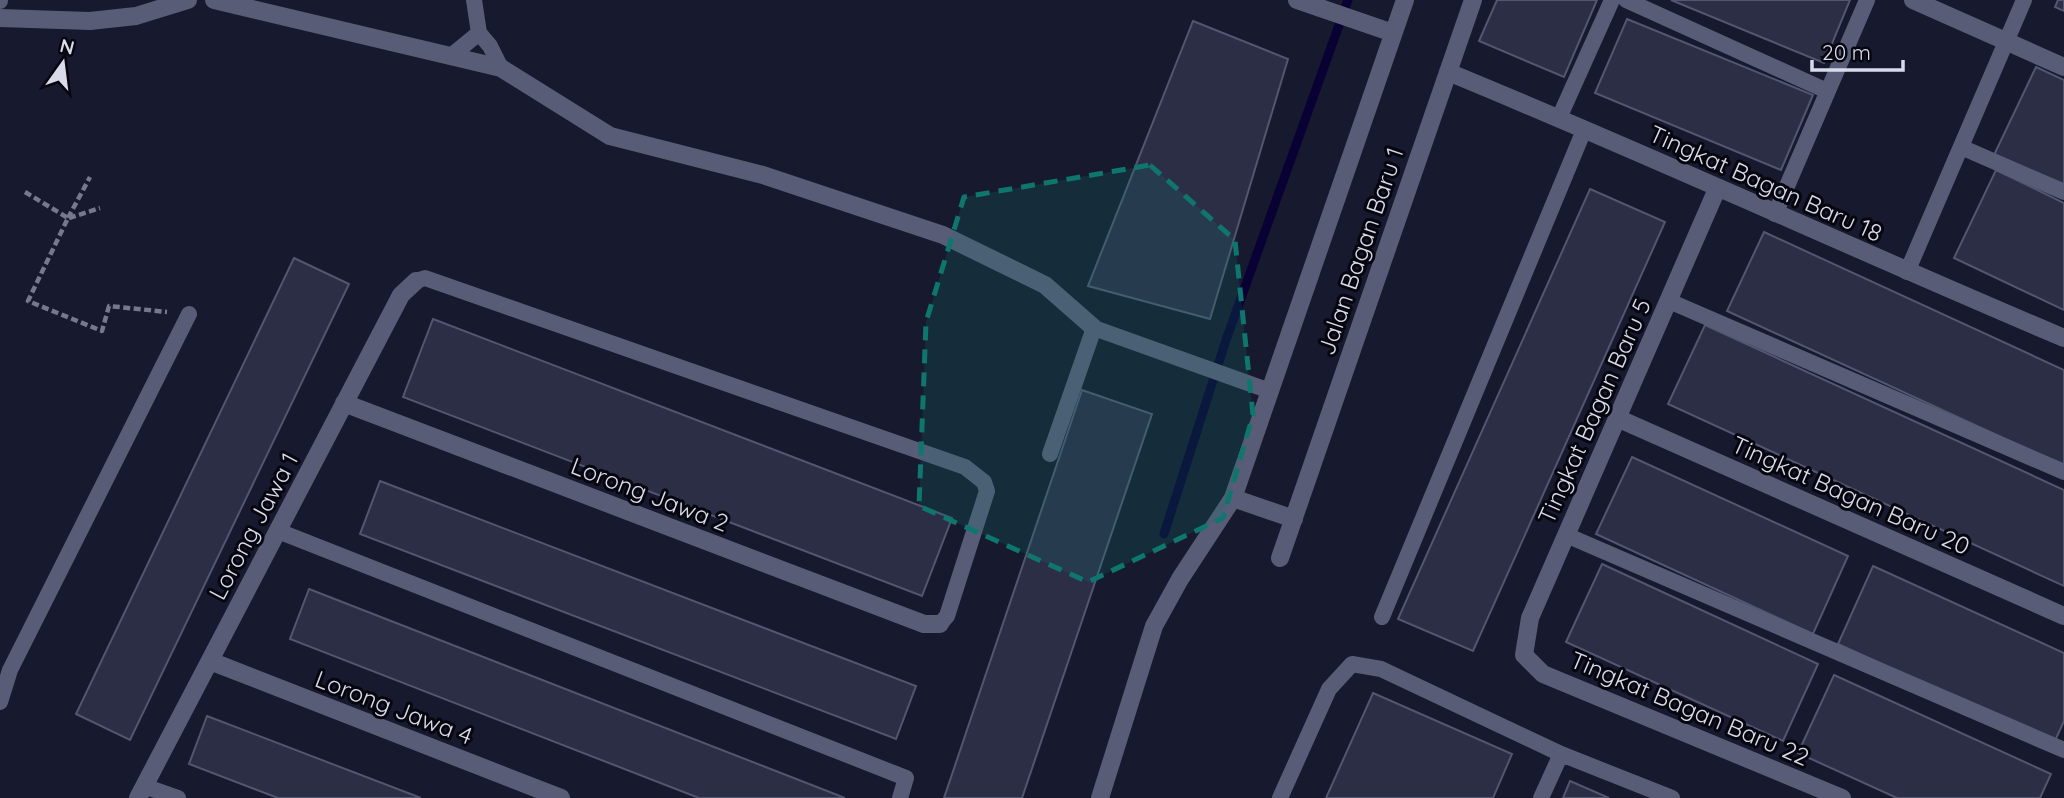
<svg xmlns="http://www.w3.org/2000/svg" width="2064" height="798" viewBox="0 0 2064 798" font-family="Quicksand,sans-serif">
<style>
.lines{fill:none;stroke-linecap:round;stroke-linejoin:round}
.stream{stroke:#090033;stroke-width:9}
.building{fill:#2c2e46;stroke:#525670;stroke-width:2}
.path{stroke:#76788b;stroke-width:4.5;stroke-dasharray:7 3.5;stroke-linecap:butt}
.lane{stroke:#595c77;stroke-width:16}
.street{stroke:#595c77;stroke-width:18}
.marked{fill:#0f766e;fill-opacity:0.2;stroke:#0f766e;stroke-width:5;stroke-dasharray:14 9;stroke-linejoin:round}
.labels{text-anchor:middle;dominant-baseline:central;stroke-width:6;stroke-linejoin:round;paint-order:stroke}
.street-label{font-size:24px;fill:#d9dbeb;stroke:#05060e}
</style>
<rect width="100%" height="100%" fill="#17192f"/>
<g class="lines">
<path class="stream" d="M1164,534L1226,340L1348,0"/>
</g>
<path class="building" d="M1497,0H1597L1564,77L1479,41Z
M1671,0H1850L1824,63Z
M2058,0H2064V11L2055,7Z
M1627,19L1813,95L1781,170L1595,93Z
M1193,21L1288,59L1210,319L1088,286Z
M2036,67L2064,80V184L1994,155Z
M1996,170L2064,203V310L1954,258Z
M1590,189L1665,222L1473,651L1398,619Z
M1764,232L2064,370V466L1727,311Z
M294,258L349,284L130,740L76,714Z
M433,319L952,518L922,596L403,397Z
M1705,325L2064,490V586L1668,404Z
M1082,390L1152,414L1022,798H944Z
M1632,457L1848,556L1813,634L1596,534Z
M380,481L916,686L896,739L360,534Z
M1602,564L1818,664L1783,741L1566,642Z
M1873,566L2064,653V721L2054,743L1838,644Z
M309,589L845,798H699L290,639Z
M1834,675L2051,774L2040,798H1897L1798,753Z
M1373,693L1512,754L1493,798H1326Z
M207,716L421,798H278L189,764Z
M1570,781L1609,798H1563Z"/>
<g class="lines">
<path class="path" d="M25,192L68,218L28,301L102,331L109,306L167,312
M68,218L90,177
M69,218L100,208"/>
<path class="lane" d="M474,0L479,33L490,46L501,68
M1626,0L1827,91
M0,1V0
M451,56L479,33
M1559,118L1612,0
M1961,147L2064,192
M1775,214L1867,0
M1907,272L2024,0
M416,281L425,278L965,467L984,482L987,491L947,616L940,624
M1669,301L2064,472
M1050,454L1094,328L1270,391
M278,531L906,778L900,798
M1566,535L2064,750
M1382,617L1584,130
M0,702L10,670L189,314
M144,786L178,798
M1280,798L1329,689L1352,664L1381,669L1561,754L1672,798
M1541,798L1561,754"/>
<path class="street" d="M214,0L501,68L610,136L763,175L943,235L1045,285L1094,328
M1297,0L1393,33
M1913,0L2064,67
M0,18L90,21L136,16L188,0
M1448,72C1655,157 1858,251 2064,338
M1717,189L1530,618L1524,655L1543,674L1842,798
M344,403L924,624H940
M1617,418L2064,616
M1233,498L1294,519
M1280,558L1473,0
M210,661L561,798
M138,798L401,295L416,281
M1100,798L1154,626L1180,579L1233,498L1405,0"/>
</g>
<path class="marked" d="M1150,165L1235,240L1253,415L1223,518L1088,582L919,506L926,322L964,197Z"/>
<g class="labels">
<g class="street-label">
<text transform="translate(1766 183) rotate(24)">Tingkat Bagan Baru 18</text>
<text transform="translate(1360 251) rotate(-71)">Jalan Bagan Baru 1</text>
<text transform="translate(1594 411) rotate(-66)">Tingkat Bagan Baru 5</text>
<text transform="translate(650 494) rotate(21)">Lorong Jawa 2</text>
<text transform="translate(1851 495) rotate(24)">Tingkat Bagan Baru 20</text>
<text transform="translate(253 526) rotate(-62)">Lorong Jawa 1</text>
<text transform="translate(394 707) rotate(21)">Lorong Jawa 4</text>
<text transform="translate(1690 708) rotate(23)">Tingkat Bagan Baru 22</text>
</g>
</g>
<g transform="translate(63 63) rotate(14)" stroke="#05060e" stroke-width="5" paint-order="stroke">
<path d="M0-5L12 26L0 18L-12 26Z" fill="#d9dbeb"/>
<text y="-10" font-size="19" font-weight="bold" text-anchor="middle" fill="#d9dbeb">N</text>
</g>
<path d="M1812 60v10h91v-10" fill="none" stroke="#d9dbeb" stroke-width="3.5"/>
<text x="1822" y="60" font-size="21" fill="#d9dbeb" stroke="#05060e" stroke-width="5" paint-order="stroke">20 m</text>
</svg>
